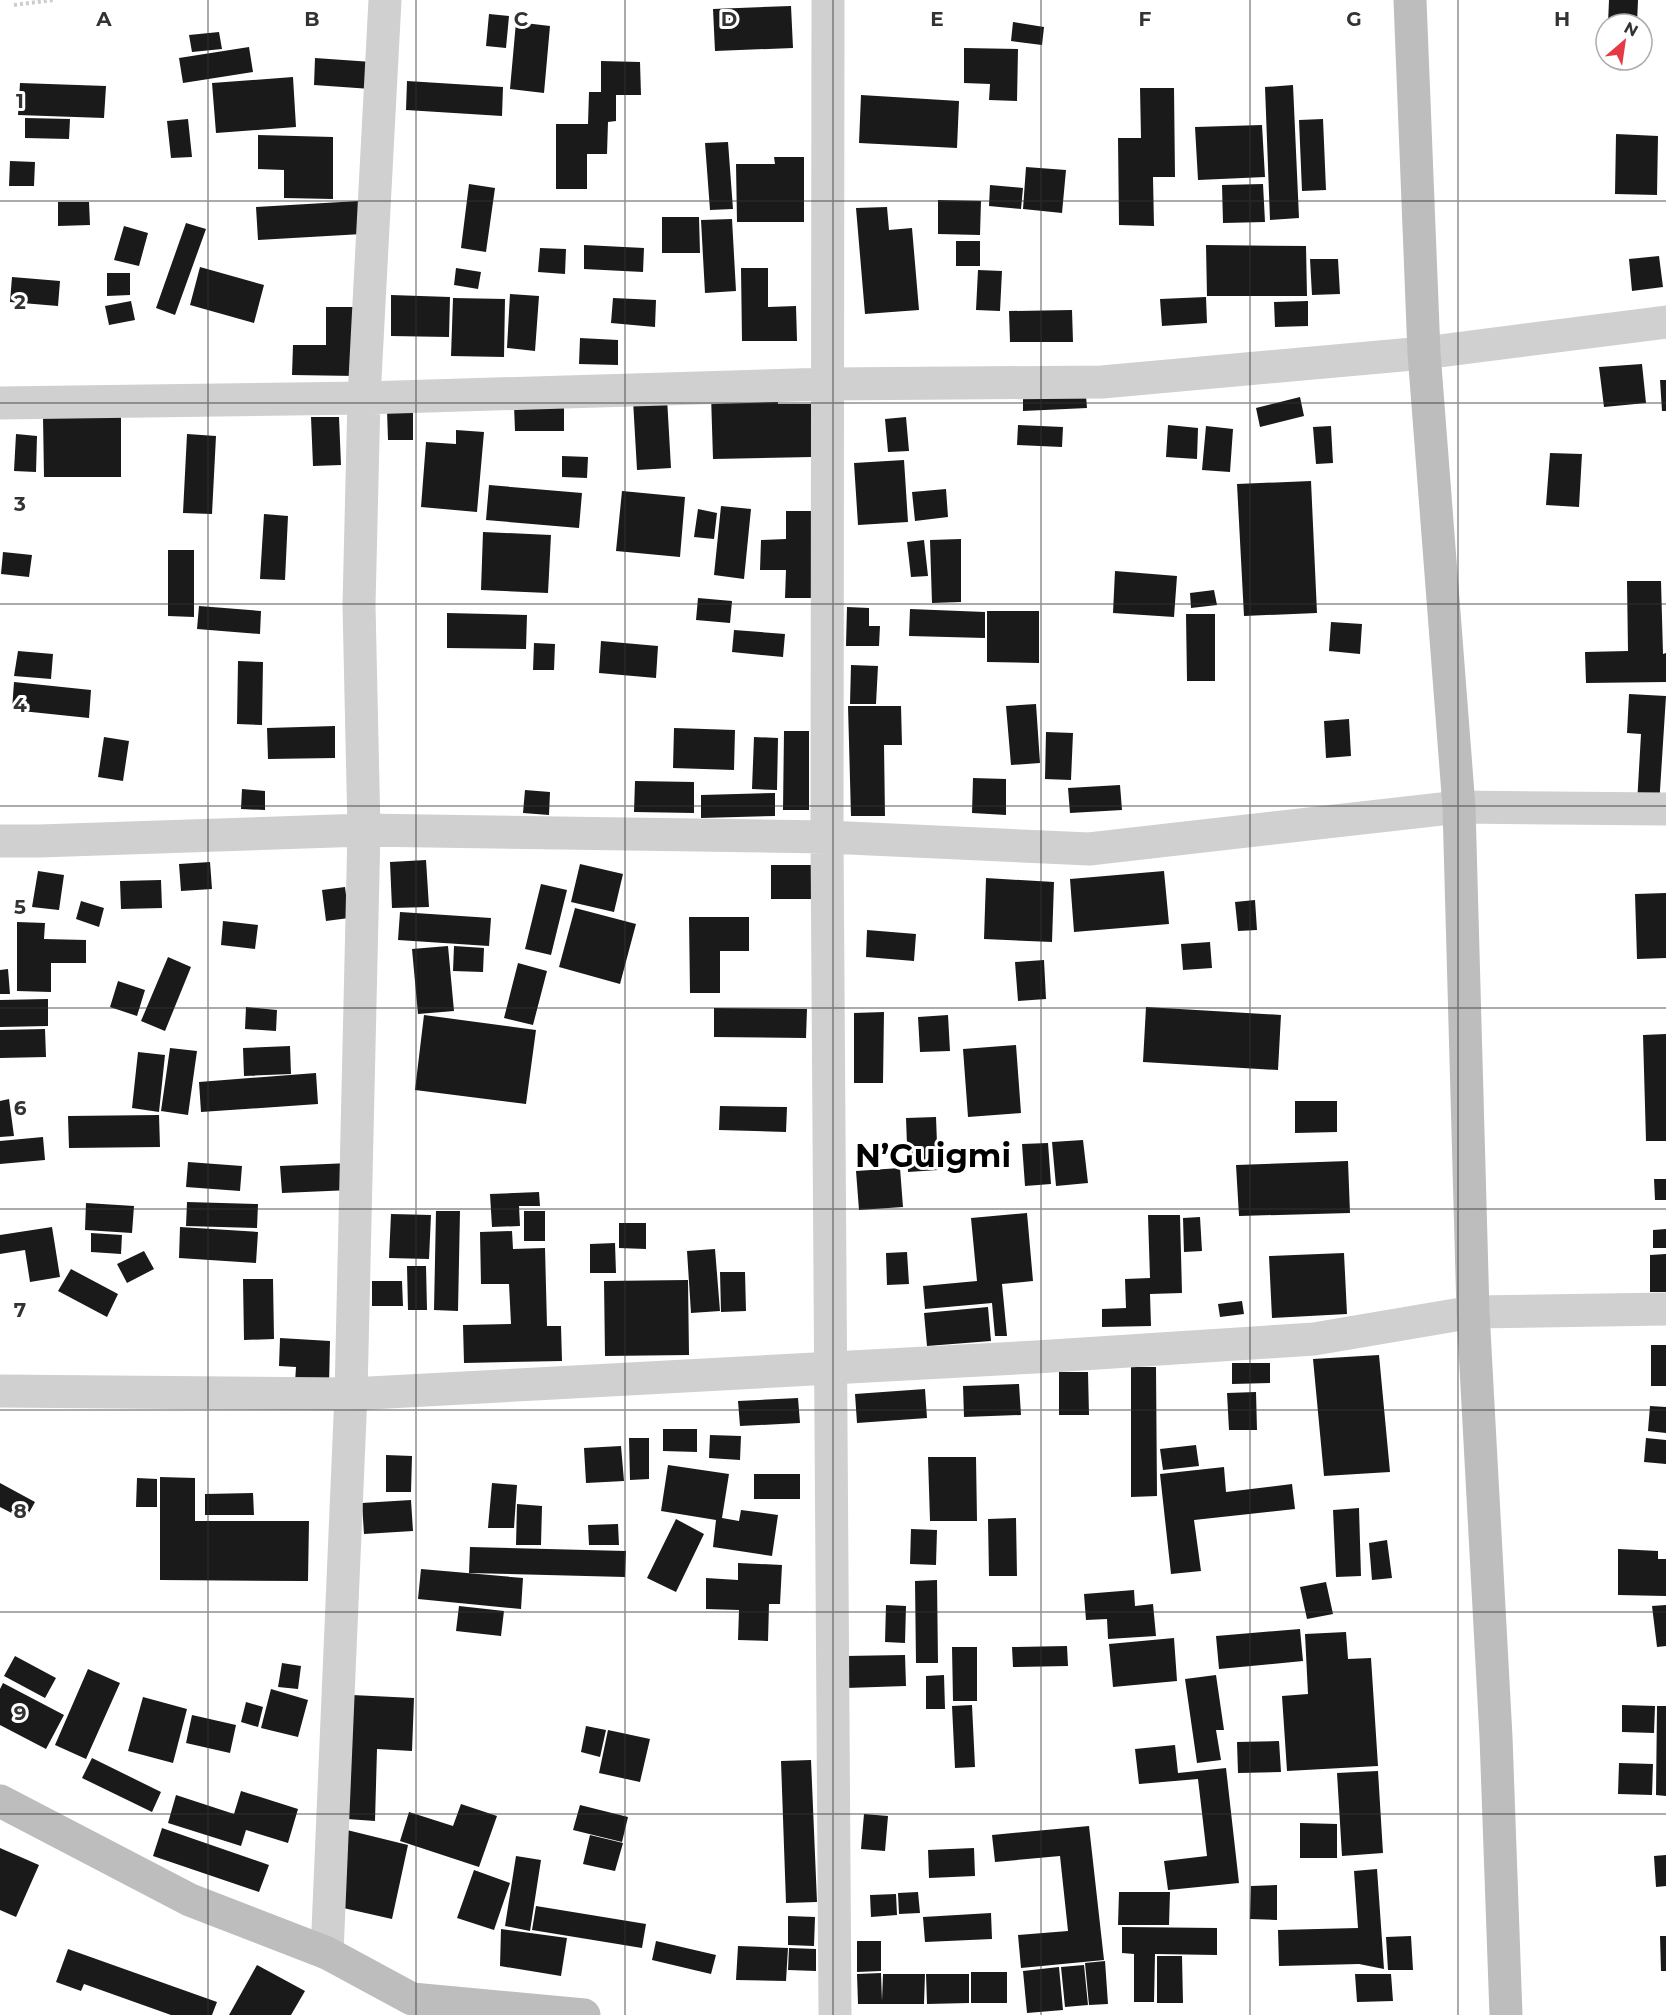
<svg xmlns="http://www.w3.org/2000/svg" width="1666" height="2015" viewBox="0 0 1666 2015" font-family="Montserrat,sans-serif">
<style>
.building{fill:#1a1a1a}
.lines{fill:none;stroke-linecap:round;stroke-linejoin:round}
.path{stroke:#cdcdcd;stroke-width:4;stroke-dasharray:3 3;stroke-linecap:butt}
.street{stroke:#d0d0d0;stroke-width:33}
.secondary{stroke:#bdbdbd;stroke-width:33}
.grid{fill:none;stroke:#333;stroke-width:1.5;stroke-opacity:0.55}
.labels{text-anchor:middle;dominant-baseline:central;stroke-width:6;stroke-linejoin:round;paint-order:stroke}
.town-label{font-size:32px;font-weight:bold;fill:#000;stroke:#fff}
.grid-label{font-size:20px;text-anchor:middle;font-weight:bold;fill:#333;stroke:#fff;stroke-width:6;stroke-linejoin:round;paint-order:stroke}
</style>
<rect width="100%" height="100%" fill="#fff"/>
<path class="building" d="M1609,0H1638L1637,24H1608Z
M791,6L793,48L715,51L713,9Z
M489,14L509,16L506,48L486,46Z
M516,22L550,26L544,93L510,89Z
M1013,22L1044,27L1042,45L1011,41Z
M219,32L222,49L192,52L189,35Z
M249,47L253,72L183,83L179,58Z
M964,48L1018,49L1017,101L989,100L990,84L964,83Z
M315,58L372,62L371,89L314,85Z
M601,61L640,62L641,95H616V121L608,122L607,154H587V189H556V124H588L589,92H601Z
M293,77L296,127L216,133L212,83Z
M407,81L503,87L502,116L406,110Z
M20,83L106,86L104,118L18,115Z
M1293,85L1299,218L1270,220L1265,87Z
M1140,88H1174L1175,177H1153L1154,226L1119,225L1118,138H1141Z
M861,95L959,101L957,148L859,143Z
M25,118L70,119L69,139L25,138Z
M188,119L192,157L171,158L167,121Z
M1323,119L1326,190L1302,191L1299,120Z
M1262,125L1265,177L1198,180L1195,127Z
M1616,134L1658,136L1657,195L1615,194Z
M258,135L333,137V199L284,198V170L258,169Z
M728,142L733,209L710,210L705,143Z
M774,157H804V222H737L736,164H775Z
M10,161L35,162L34,186H9Z
M1026,167L1066,170L1062,213L1023,209Z
M469,184L495,188L486,252L461,248Z
M1263,184L1265,222L1223,223L1222,185Z
M990,185L1023,188L1021,209L989,206Z
M938,200L981,201L980,235L938,234Z
M359,201L362,234L258,240L256,207Z
M58,202H89L90,225L58,226Z
M887,207L889,230L912,228L919,310L865,314L856,208Z
M662,217H699L700,253H662Z
M732,219L736,291L705,293L701,220Z
M186,223L206,229L175,315L156,308Z
M124,226L148,233L139,266L114,260Z
M956,241H980V266H956Z
M584,245L644,248L643,272L584,269Z
M1206,245L1306,246L1307,296H1207Z
M540,248L566,249L565,274L538,272Z
M1659,256L1663,287L1632,291L1629,259Z
M1310,259H1338L1340,294L1312,295Z
M200,267L264,285L254,323L190,305Z
M456,268L481,272L478,289L454,285Z
M741,268H768V307L796,306L797,341H742Z
M978,270L1002,271L1000,311L976,310Z
M107,273H130V295L107,296Z
M12,277L60,281L58,306L10,302Z
M510,294L539,296L535,351L507,348Z
M391,295L450,297L449,337L391,336Z
M1206,297L1207,323L1162,326L1160,299Z
M453,298L505,299L504,357L451,356Z
M613,298L656,300L655,327L611,323Z
M131,301L135,320L109,325L105,306Z
M1308,301V326L1275,327L1274,302Z
M326,307H357L356,376L292,375L293,345H326Z
M1072,310L1073,342H1010L1009,311Z
M580,338L618,340V365L579,364Z
M1642,364L1646,403L1604,407L1599,367Z
M1660,380H1666V411H1662Z
M1085,383L1087,408L1023,411V386Z
M711,395H777L778,404H811L812,457L713,459Z
M1300,397L1304,416L1260,427L1256,408Z
M667,398L671,468L637,470L633,400Z
M564,404V431H515L514,405Z
M413,409V440H388L387,410Z
M43,417H121V477H44Z
M311,417H339L341,465L313,466Z
M906,417L909,451L888,452L885,419Z
M1018,425L1063,427L1062,447L1017,445Z
M1168,425L1198,428L1197,459L1166,457Z
M1206,426L1233,429L1230,472L1202,470Z
M1331,426L1333,463L1316,464L1313,427Z
M456,430L484,432L477,512L421,507L426,442L456,444Z
M16,434L37,436L36,472L14,471Z
M187,434L216,436L212,514L183,513Z
M1550,453L1582,454L1579,507L1546,505Z
M562,456L588,457L587,478L562,477Z
M904,460L908,522L858,525L854,463Z
M1311,481L1317,613L1244,616L1237,484Z
M489,485L582,493L579,528L486,520Z
M946,489L948,517L915,521L912,492Z
M622,491L685,497L680,557L616,551Z
M721,506L751,509L744,579L714,575Z
M698,509L717,513L714,539L694,537Z
M786,511H815L814,598H785L786,570H760L761,540L786,539Z
M264,514L288,516L285,580L260,579Z
M483,532L551,535L548,593L481,590Z
M961,539V602L932,603L930,540Z
M924,540L928,576L911,577L907,542Z
M168,550H194V617L168,616Z
M3,552L32,555L29,577L1,574Z
M1115,571L1177,576L1174,617L1113,613Z
M1627,581H1661L1663,654L1666,653V682L1586,683L1585,652L1628,651Z
M1214,590L1217,605L1191,608L1190,593Z
M698,598L732,601L730,623L696,620Z
M199,606L261,611L260,634L197,629Z
M847,607L869,608V626H880L879,646H846Z
M910,609L985,612V638L909,636Z
M987,611H1039V663L987,662Z
M447,613L527,615L526,649L447,648Z
M1186,614H1215V681H1187Z
M1331,622L1362,624L1360,654L1329,651Z
M734,630L785,634L783,657L732,652Z
M601,641L658,646L656,678L599,673Z
M534,643L555,644L554,670H533Z
M18,651L53,654L51,679L14,676Z
M238,661L263,662L262,725L237,724Z
M851,665L878,666L876,704H850Z
M14,682L91,690L89,718L12,710Z
M1629,694L1666,696L1659,806L1637,804L1641,734L1627,733Z
M1036,704L1040,763L1011,765L1006,706Z
M848,706H901L902,745H884L885,816H851Z
M1349,719L1351,756L1326,758L1324,721Z
M335,726V758L268,759L267,728Z
M674,728L735,730L734,770L673,768Z
M784,731H809V810H783Z
M1046,732L1073,733L1071,780L1045,779Z
M104,737L129,741L123,781L98,777Z
M754,737L778,738L777,790L752,789Z
M973,778L1006,779V815L972,813Z
M635,781L694,782V813L634,812Z
M1120,785L1122,810L1070,813L1068,788Z
M242,789L265,791V810L241,809Z
M525,790L550,792L549,815L523,813Z
M775,793V816L701,818V795Z
M426,860L429,907L392,908L390,862Z
M210,862L212,889L181,891L179,864Z
M580,864L623,874L614,912L571,902Z
M771,865H811V899H771Z
M38,871L64,875L59,910L32,907Z
M1164,871L1169,924L1074,932L1070,879Z
M986,878L1054,882L1052,942L984,939Z
M161,880L162,908L121,909L120,881Z
M541,884L567,890L551,955L525,949Z
M345,887L349,918L326,921L322,890Z
M1666,893V958L1637,959L1635,894Z
M1255,900L1257,930L1238,931L1235,902Z
M81,901L104,908L99,927L76,919Z
M575,908L636,924L620,984L559,967Z
M400,912L491,918L489,946L398,940Z
M689,917H749V951H720V993H690Z
M223,921L258,925L255,949L221,945Z
M17,922L45,923L44,939L86,940V963H51V992L17,991Z
M867,930L916,934L914,961L866,957Z
M1210,942L1212,968L1183,970L1181,944Z
M448,946L454,1011L418,1014L412,949Z
M454,946L484,948L483,972L453,971Z
M168,957L191,967L165,1031L141,1021Z
M1044,960L1046,999L1018,1001L1015,962Z
M518,963L547,971L533,1025L504,1018Z
M8,969L10,994H0V970Z
M118,981L145,990L137,1016L110,1007Z
M48,999V1026L0,1027V1000Z
M246,1007L277,1010L276,1031L245,1029Z
M1146,1007L1281,1015L1278,1070L1143,1062Z
M714,1008L807,1009L806,1038L714,1037Z
M884,1012L883,1083H854V1013Z
M424,1015L536,1030L526,1104L415,1090Z
M948,1015L950,1051L920,1052L918,1017Z
M45,1029L46,1057L0,1058V1030Z
M1666,1034V1141H1646L1643,1035Z
M1016,1045L1021,1113L968,1117L963,1049Z
M290,1046L291,1074L244,1076L243,1048Z
M170,1048L197,1051L188,1115L161,1111Z
M138,1052L165,1055L159,1112L132,1108Z
M316,1073L318,1104L201,1112L199,1082Z
M9,1099L14,1136L0,1137V1101Z
M1295,1101H1337V1132L1295,1133Z
M720,1106L787,1107L786,1132L719,1130Z
M159,1115L160,1147L69,1148L68,1116Z
M936,1117L938,1170L908,1172L906,1118Z
M43,1137L45,1160L0,1164V1141Z
M1083,1140L1088,1183L1056,1186L1052,1142Z
M1048,1143L1051,1184L1025,1186L1022,1144Z
M1348,1161L1350,1213L1239,1216L1236,1165Z
M188,1162L242,1166L240,1191L186,1187Z
M350,1163L351,1190L282,1193L280,1166Z
M900,1168L903,1207L859,1210L856,1171Z
M1654,1179H1666V1200H1655Z
M539,1192L540,1206H519L520,1226L492,1227L490,1194Z
M187,1202L258,1204L257,1228L186,1226Z
M86,1203L134,1206L132,1233L85,1230Z
M436,1211H460L458,1311L434,1310Z
M524,1211H545V1241H524Z
M1027,1213L1033,1281L1002,1284L1007,1336H995L992,1303L925,1309L923,1286L977,1281L971,1218Z
M391,1214L431,1215L429,1259L389,1258Z
M1148,1215H1180L1182,1293L1150,1294L1151,1326L1102,1327V1309L1126,1308L1125,1279L1150,1278Z
M1200,1217L1202,1251L1184,1252L1183,1218Z
M619,1223H646V1249L619,1248Z
M52,1227L60,1277L30,1282L25,1250L0,1254V1235Z
M180,1227L258,1232L256,1263L179,1258Z
M1666,1229V1248H1653V1230Z
M512,1231L513,1249L545,1248L547,1326H561L562,1361L464,1363L463,1325L511,1324L509,1284H481L480,1232Z
M91,1233L122,1235L121,1254L91,1252Z
M615,1243L616,1273H590V1244Z
M715,1249L720,1311L691,1313L687,1251Z
M144,1251L154,1269L127,1283L117,1264Z
M907,1252L909,1284L887,1285L886,1253Z
M1344,1253L1347,1314L1272,1318L1269,1256Z
M1666,1254V1292H1650V1255Z
M407,1266H426L427,1310H408Z
M71,1269L118,1294L107,1317L58,1291Z
M720,1272H745L746,1311L721,1312Z
M243,1279H273L274,1339L244,1340Z
M688,1280L689,1355L605,1356L604,1281Z
M372,1281H402L403,1306H372Z
M1242,1301L1244,1314L1220,1317L1218,1304Z
M988,1307L991,1341L927,1346L924,1313Z
M280,1338L330,1341L329,1385L295,1383L296,1367L279,1366Z
M1651,1345H1666V1386H1651Z
M1379,1355L1390,1472L1324,1476L1313,1359Z
M1232,1363H1270V1383L1232,1384Z
M1131,1367H1156L1157,1496L1131,1497Z
M1059,1372H1088L1089,1415H1059Z
M1019,1384L1021,1415L964,1417L963,1386Z
M925,1389L927,1418L857,1423L855,1394Z
M1256,1392L1257,1430H1229L1227,1393Z
M798,1398L800,1423L740,1426L738,1401Z
M1650,1406L1666,1407V1433L1648,1431Z
M663,1429H697V1452L663,1451Z
M710,1435L741,1436L740,1460L709,1458Z
M629,1438H649V1479L630,1480Z
M1646,1438L1666,1440V1464L1644,1462Z
M1196,1445L1199,1466L1163,1470L1160,1449Z
M621,1446L624,1481L586,1483L584,1448Z
M386,1455L412,1456L411,1492H386Z
M928,1457H976L977,1521H930Z
M668,1465L729,1474L722,1518L739,1521L741,1510L778,1515L772,1556L713,1547L716,1520L661,1511Z
M1224,1467L1226,1492L1292,1484L1295,1509L1194,1520L1201,1571L1171,1574L1160,1474Z
M754,1474H800V1499H754Z
M160,1477L195,1478V1521H309L308,1581L160,1580Z
M137,1478L157,1479V1507H136Z
M0,1483L35,1502L25,1520L0,1507Z
M492,1483L517,1485L514,1528H488Z
M253,1493L254,1515H205V1494Z
M411,1500L413,1531L364,1534L362,1503Z
M517,1504L542,1506L541,1545H516Z
M1359,1508L1361,1576L1336,1577L1333,1510Z
M1016,1518L1017,1576H989L988,1519Z
M676,1519L704,1534L676,1592L647,1578Z
M618,1524L619,1545H589L588,1525Z
M911,1529L937,1530L936,1565L910,1564Z
M1387,1540L1392,1578L1372,1580L1369,1543Z
M470,1547L626,1551L625,1577L469,1573Z
M1618,1549L1658,1551V1559H1666V1596L1618,1595Z
M738,1563L782,1565L780,1604H769L768,1641L738,1640L739,1610L706,1609V1578L738,1580Z
M421,1569L523,1578L521,1609L418,1599Z
M937,1580L938,1663H916L915,1581Z
M1326,1582L1333,1614L1307,1619L1300,1587Z
M1134,1590L1135,1606L1153,1604L1156,1636L1108,1639L1107,1619L1086,1620L1084,1594Z
M886,1605L906,1606L905,1643L885,1642Z
M1666,1605V1646L1657,1647L1652,1606Z
M459,1606L504,1611L501,1636L456,1631Z
M1300,1629L1303,1661L1219,1669L1216,1636Z
M1346,1632L1348,1659L1371,1658L1378,1766L1287,1771L1282,1696L1308,1694L1305,1634Z
M1174,1638L1177,1681L1113,1687L1109,1644Z
M1067,1646L1068,1666L1013,1667L1012,1647Z
M952,1647H977V1701H953Z
M905,1655L906,1686L846,1688L845,1656Z
M15,1656L56,1678L45,1698L4,1676Z
M282,1663L301,1666L298,1689L278,1687Z
M88,1669L120,1683L86,1759L55,1745Z
M944,1675L945,1709H926V1676Z
M1216,1675L1224,1730H1216L1221,1760L1197,1763L1185,1679Z
M3,1683L64,1715L46,1749L0,1725V1689Z
M271,1689L308,1700L298,1737L261,1728Z
M352,1695L414,1698L412,1751L377,1749L375,1821L347,1819Z
M143,1697L187,1709L173,1763L128,1751Z
M246,1702L263,1707L258,1727L241,1722Z
M972,1705L975,1767L955,1768L952,1706Z
M1622,1705L1655,1706L1654,1733L1622,1732Z
M1657,1706H1666V1796L1656,1795Z
M192,1715L236,1725L230,1753L186,1743Z
M586,1726L606,1730L600,1757L581,1752Z
M608,1730L650,1739L640,1782L599,1773Z
M1279,1741L1281,1772L1238,1773L1237,1742Z
M1175,1745L1178,1773L1226,1768L1239,1883L1168,1890L1164,1861L1207,1856L1198,1779L1139,1784L1135,1749Z
M92,1758L161,1792L152,1812L82,1778Z
M811,1760L817,1902L786,1903L781,1761Z
M1619,1763L1653,1764L1652,1795L1618,1794Z
M1378,1771L1383,1853L1342,1856L1337,1773Z
M241,1791L298,1809L288,1843L246,1830L241,1846L168,1823L176,1795L234,1814Z
M461,1804L497,1816L479,1867L400,1841L409,1812L453,1826Z
M580,1805L628,1817L622,1842L573,1830Z
M864,1814L888,1816L885,1851L861,1849Z
M1300,1823L1337,1824V1858H1300Z
M1089,1826L1104,1960L1021,1968L1018,1935L1068,1931L1060,1856L995,1862L992,1835Z
M162,1828L269,1865L259,1892L153,1856Z
M347,1830L408,1845L392,1919L330,1905Z
M590,1835L623,1843L615,1871L583,1864Z
M0,1848L39,1865L16,1917L0,1910Z
M974,1848L975,1876L929,1878L928,1850Z
M1666,1855V1886L1656,1887L1654,1856Z
M516,1856L541,1860L530,1931L505,1926Z
M1377,1869L1384,1969L1359,1964L1279,1966L1278,1930L1358,1928L1354,1871Z
M474,1870L510,1883L494,1930L457,1918Z
M1277,1885V1920L1250,1919L1251,1886Z
M918,1892L920,1913L899,1914L898,1893Z
M1119,1892H1170L1169,1925H1118Z
M896,1894L897,1915L871,1917L870,1895Z
M536,1906L646,1924L642,1948L532,1930Z
M991,1913L992,1939L925,1942L923,1917Z
M788,1916L815,1917L814,1946L788,1945Z
M1122,1927L1217,1928V1955L1155,1954L1154,2002H1134V1954L1122,1953Z
M501,1929L567,1938L561,1976L500,1966Z
M1411,1936L1413,1970H1388L1386,1937Z
M1660,1936H1666V1971H1661Z
M656,1941L716,1955L711,1974L652,1960Z
M857,1941H881V1971L857,1972Z
M738,1946L788,1948L786,1981L736,1980Z
M789,1948L816,1949V1971L788,1970Z
M68,1949L217,2002L212,2015H171L84,1984L81,1991L56,1982Z
M1157,1956H1182L1183,2003H1157Z
M1105,1961L1108,2004L1089,2005L1085,1963Z
M257,1965L305,1991L291,2015H229Z
M1084,1965L1088,2005L1065,2007L1061,1967Z
M1059,1967L1063,2010L1027,2013L1023,1971Z
M971,1972H1007V2003H971Z
M881,1973L882,2001L883,1974H925L924,2004H858L857,1974Z
M926,1974H969V2003L927,2004Z
M1355,1974H1391L1393,2001L1357,2002Z"/>
<g class="lines">
<path class="path" d="M14,5L53,0"/>
<path class="street" d="M828,0L827,837L835,2015
M0,403L364,398L828,384L1102,382L1424,353L1666,322
M0,841H39L364,830L827,837L1089,849L1459,807L1666,809
M0,1391L351,1394L1036,1357L1314,1339L1473,1312L1666,1309
M327,1953L351,1394L364,830L359,605L364,398L385,0"/>
<path class="secondary" d="M1410,0L1424,353L1459,807L1473,1312L1496,1737L1506,2015
M0,1801L190,1900L327,1953L412,1999L584,2015"/>
</g>
<path class="grid" d="M208,0V2015M416,0V2015M625,0V2015M833,0V2015M1041,0V2015M1250,0V2015M1458,0V2015M0,201H1666M0,403H1666M0,604H1666M0,806H1666M0,1008H1666M0,1209H1666M0,1410H1666M0,1612H1666M0,1814H1666"/>
<g class="labels">
<g class="town-label">
<text x="933" y="1155">N’Guigmi</text>
</g>
</g>
<g class="grid-label">
<text x="104" y="26">A</text>
<text x="312" y="26">B</text>
<text x="521" y="26">C</text>
<text x="729" y="26">D</text>
<text x="937" y="26">E</text>
<text x="1145" y="26">F</text>
<text x="1354" y="26">G</text>
<text x="1562" y="26">H</text>
<text x="20" y="108">1</text>
<text x="20" y="309">2</text>
<text x="20" y="511">3</text>
<text x="20" y="712">4</text>
<text x="20" y="914">5</text>
<text x="20" y="1115">6</text>
<text x="20" y="1317">7</text>
<text x="20" y="1518">8</text>
<text x="20" y="1720">9</text>
</g>
<g transform="translate(1624 42) rotate(29)"><circle r="28" fill="#ffffff" stroke="#adadad" stroke-width="1.5"/>
<path d="M0-4.5L10 22L0 15L-10 22Z" fill="#e63946"/>
<text y="-9" font-size="16" font-weight="bold" text-anchor="middle" fill="#333333">N</text>
</g>
</svg>
